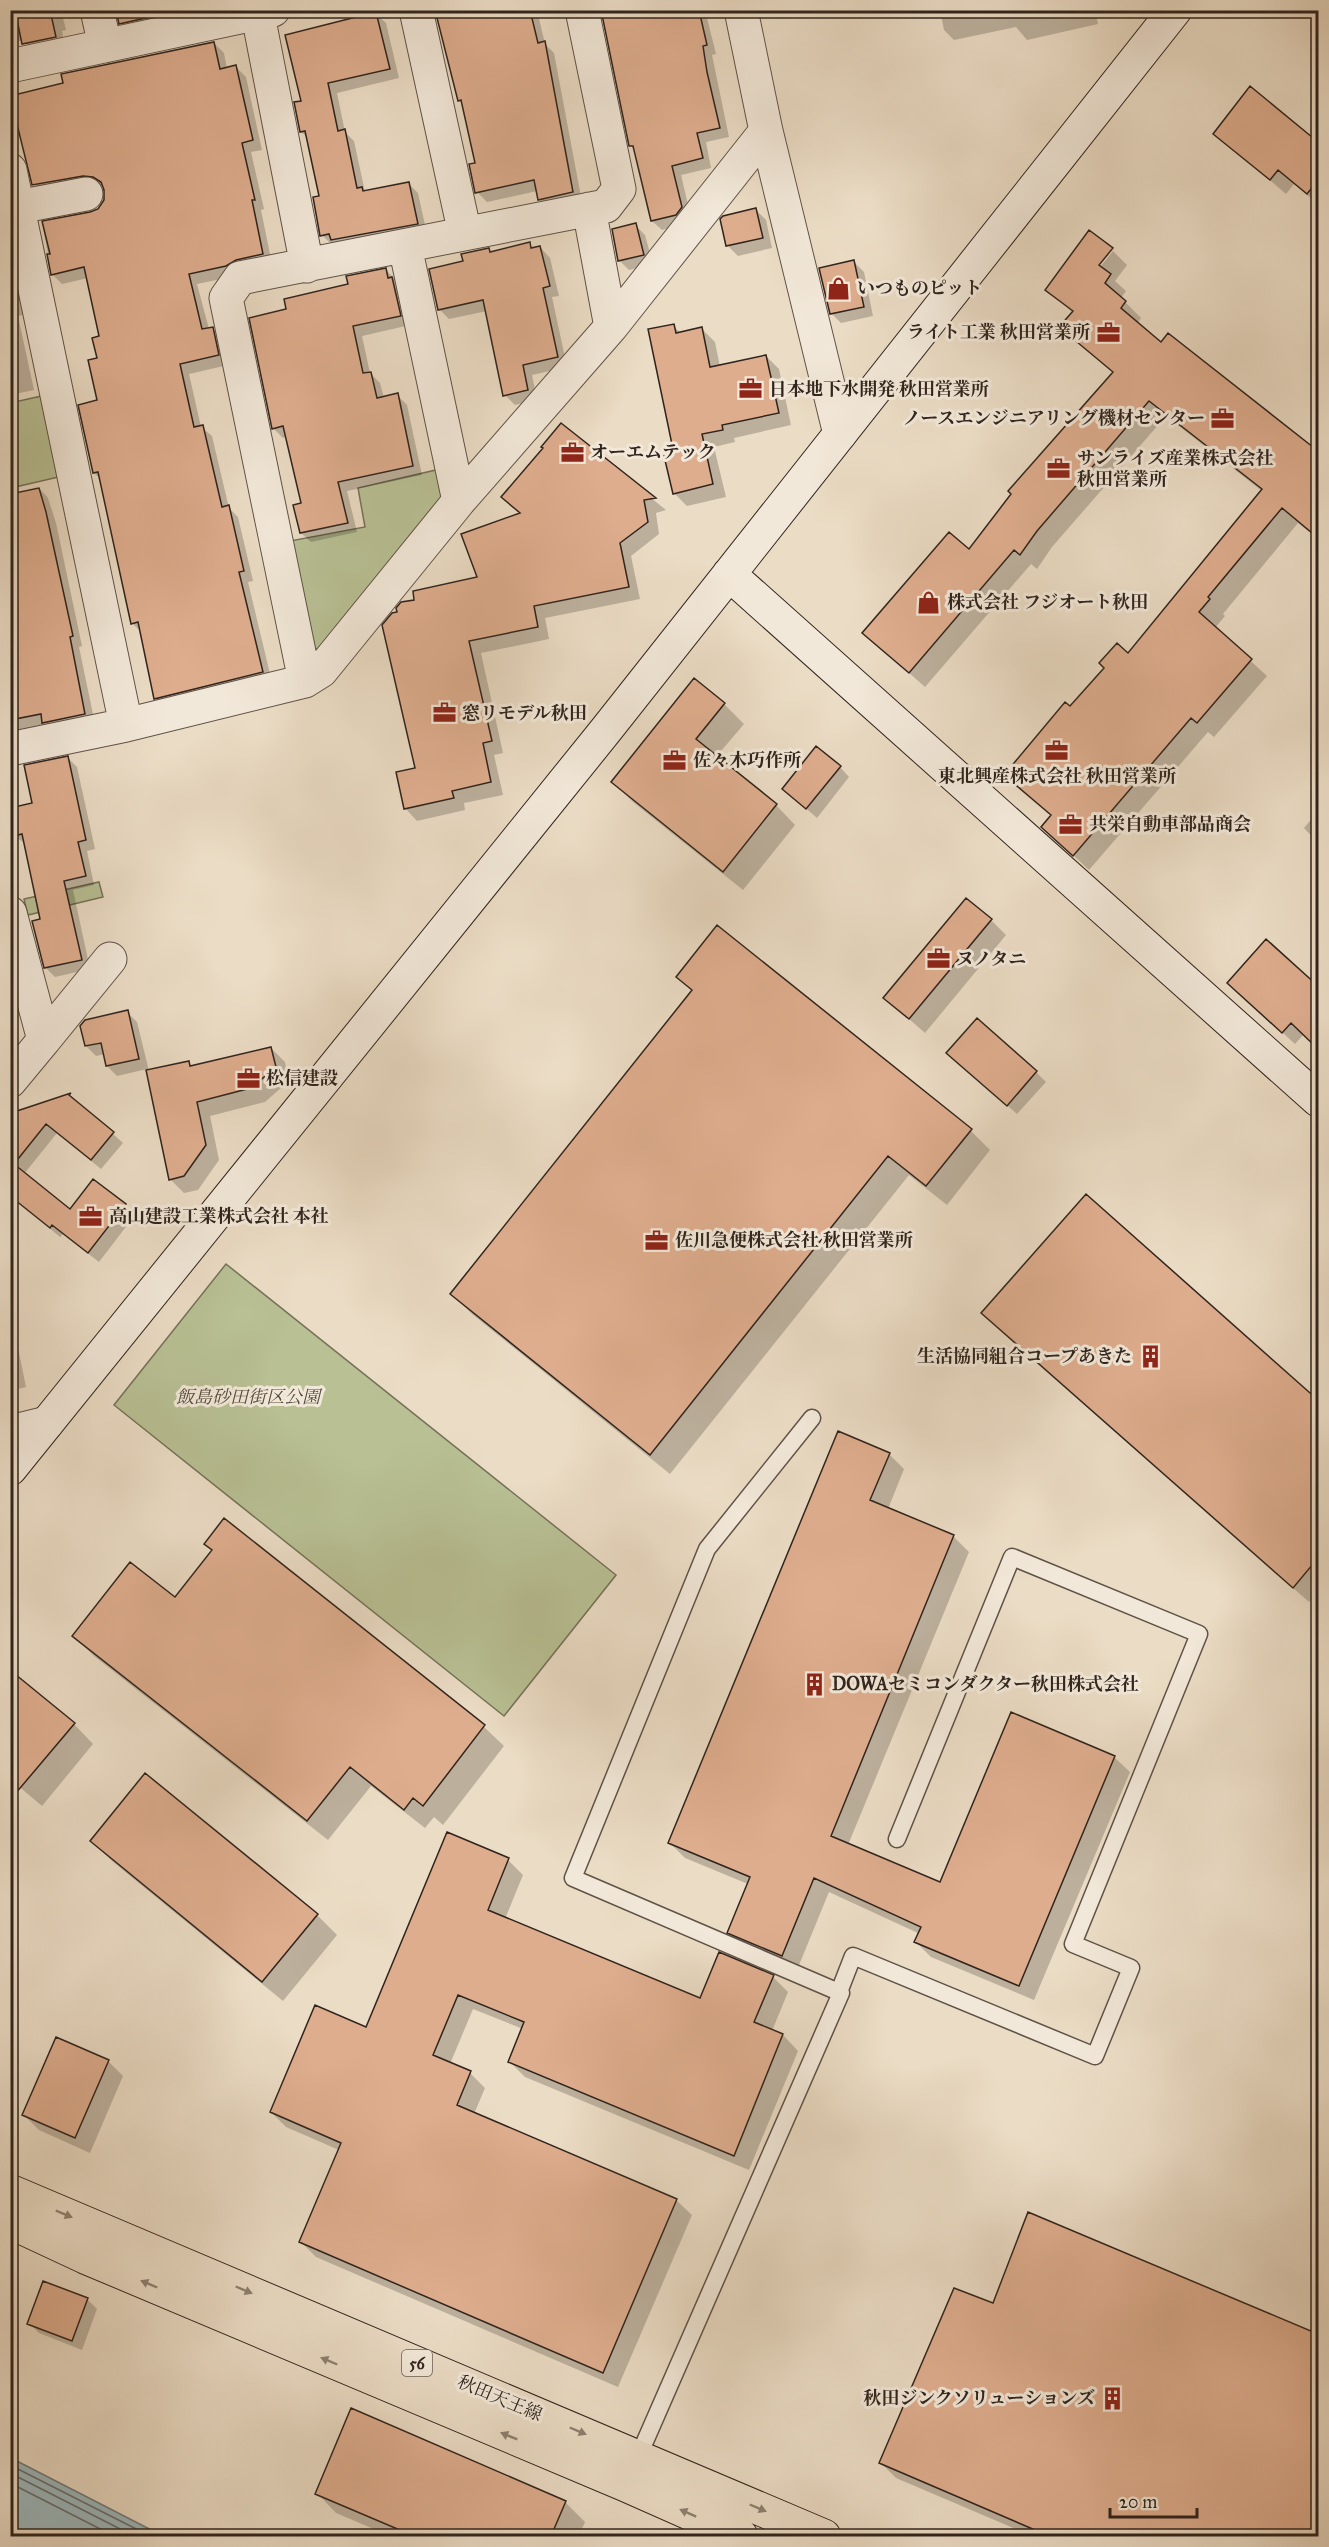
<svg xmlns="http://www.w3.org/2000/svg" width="1329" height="2547" viewBox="0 0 1329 2547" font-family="'IM FELL Great Primer','Noto Serif JP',serif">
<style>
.green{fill:#b8c094;stroke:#747258;stroke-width:1.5}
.water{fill:#9db9bf;stroke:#717d7e;stroke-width:1.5}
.shadow{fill:#0003}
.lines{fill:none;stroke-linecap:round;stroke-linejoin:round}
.shore{stroke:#666e6e;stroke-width:1.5}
.building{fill:#dead8e;stroke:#30241d;stroke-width:1.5}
.lane-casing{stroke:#5f5247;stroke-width:19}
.street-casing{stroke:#5f5247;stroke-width:35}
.secondary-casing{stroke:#30241d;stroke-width:35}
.primary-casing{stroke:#30241d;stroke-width:35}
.lane{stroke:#f2e8d9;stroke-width:16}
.street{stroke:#f2e8d9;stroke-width:33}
.secondary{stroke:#f2e8d9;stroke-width:33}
.primary{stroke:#ebdcc5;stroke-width:33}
.oneway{fill:#8e8071}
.labels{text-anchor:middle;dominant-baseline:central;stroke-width:6;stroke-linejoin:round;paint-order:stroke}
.shield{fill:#f2e8d9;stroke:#6a5f55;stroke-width:1.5}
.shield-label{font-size:16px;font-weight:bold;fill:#30241d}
.poi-label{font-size:18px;font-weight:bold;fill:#30241d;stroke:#f2e8d9;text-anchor:start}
.park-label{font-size:18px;font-style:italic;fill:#524b3b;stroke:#f2e8d9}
.street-label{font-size:18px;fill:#30241d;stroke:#f2e8d9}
</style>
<rect width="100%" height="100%" fill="#ebdcc5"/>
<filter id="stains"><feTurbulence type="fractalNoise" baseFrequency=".00333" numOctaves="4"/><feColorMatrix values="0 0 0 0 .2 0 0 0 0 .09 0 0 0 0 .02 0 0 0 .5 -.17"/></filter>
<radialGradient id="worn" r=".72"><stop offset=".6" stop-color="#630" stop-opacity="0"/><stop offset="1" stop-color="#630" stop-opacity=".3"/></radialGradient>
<path class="green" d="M46,395L63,476L11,488L10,403Z
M436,470L443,492L438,505L320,648L313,650L290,541L365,527L358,488Z
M99,882L103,897L28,915L24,899Z
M226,1264L616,1575L504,1716L114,1405Z"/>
<path class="water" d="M11,2458L163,2536H11Z"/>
<path class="shadow" d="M10,10H61L66,30L62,31L65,47L34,53L23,40L10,43Z
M118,10H225L131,33L121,23Z
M435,10H537L545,44L554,53L582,202L549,209L539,199L537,191L487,202L477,192V164L463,105L459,100Z
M603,10H705L716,54L712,55L729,137L706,142L711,168L681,175L691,217L685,224L662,230L652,221L635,150L631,146Z
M940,10H1095L1098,24L1027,40L1016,27L954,40L944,30Z
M376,14L386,23L399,78L337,93L345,132L354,141L365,192L408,183L418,193L427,234L332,245L322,235L320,197L308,138L301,132L303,102Z
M214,43L224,53L227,69L236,67L246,77L262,150L251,152L264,209L261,210L272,264L236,276L197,284L209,329L212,328L222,338L228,365L189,374L201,427L212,436L229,508L238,517L253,581L248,582L272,682L165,708L155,698L142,633L132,623L102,480L94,473L100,338L88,278L62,284L52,274L42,223L90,214L99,210L105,200L104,186L94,185L44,194L34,184Z
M1251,89L1318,143V204L1294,184L1286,194L1215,133Z
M756,210L766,220L772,248L738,256L728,246L722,219Z
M635,225L645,235L653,264L629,270L619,260Z
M10,229L24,294L19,295L23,315L18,316L34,390L10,395Z
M529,244L534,249L540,247L550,258L559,296L552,297L567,367L532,375L537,400L515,405L505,395L487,311L449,319L439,309L464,262L489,250L492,253Z
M1113,251L1127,265L1115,281L1126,291L1121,298L1141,318L1137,324L1161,344L1168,336L1318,453V539L1298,523L1223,614L1225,616L1215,628L1267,676L1214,737L1208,732L1089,870L1043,827L1052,816L1006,775L1071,708L1128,655L1262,491L1166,416L1052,547L1037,569L1031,564L925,687L864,633L970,552L1114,373L1061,327L1073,313L1047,289L1094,270L1096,272Z
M854,262L864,272L873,316L841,323L831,313Z
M386,270L396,280L410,325L362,336L370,373L380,383L384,398L397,395L407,405L422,475L347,491L357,532L311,542L301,533L303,504L287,437L283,438L273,428L288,310Z
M673,326L681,333L702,329L715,342L720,367L766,356L779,369L791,425L734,438L735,442L714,447L726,497L687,506L674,493Z
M561,425L666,510L656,513L659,534L631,556L640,599L545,618L549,639L481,653L503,753L494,755L503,795L464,803L465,810L417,821L405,808L417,769L416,601L479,579L521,514L545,448Z
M38,487L48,498L56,523L82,646L79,647L95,724L10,742V494Z
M724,704L744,724L716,757L776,805L795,825L743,890L633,802L613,782Z
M68,758L77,767L95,849L87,851L94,885L73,890L90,969L55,977L46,968L42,920L26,844L14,836Z
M840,767L849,777L817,818L784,789Z
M1318,811V843L1304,828Z
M991,920L1006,935L925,1033L885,998Z
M1266,941L1318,988V1048L1304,1034L1295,1044L1241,995Z
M678,977L971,1131L990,1150L947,1205L909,1175L670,1474L472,1314L452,1294L693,992Z
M127,1012L137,1022L149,1071L188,1063L193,1067L271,1048L285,1062L289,1081L265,1102L210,1116L219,1160L198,1190L184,1193L170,1179L147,1069L117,1076L107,1066L105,1054L96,1056L86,1046Z
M958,1062L1036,1072L1046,1082L1017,1114Z
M70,1095L123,1143L101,1169L57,1133L24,1174L70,1212L93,1181L135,1215L99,1262L63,1234L60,1237L10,1195L18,1112Z
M1086,1196L1318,1402V1590L1309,1602L998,1328Z
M10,1309L26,1387L10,1391Z
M889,1454L904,1469L888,1509L954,1537L969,1552L848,1845L941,1884L1114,1757L1130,1772L1034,2000L931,1957L916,1942L920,1934L829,1892L797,1970L744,1947L728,1932L748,1884L685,1858L670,1843Z
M224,1521L484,1727L504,1746L443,1825L434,1817L425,1828L371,1786L328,1840L94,1656L74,1636L175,1599L213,1551L206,1544Z
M74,1724L93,1744L42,1806L10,1779Z
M92,1841L317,1915L337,1935L283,2001L112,1861Z
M508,1860L523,1875L505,1919L700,2000L773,1977L788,1992L772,2031L783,2035L798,2051L749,2170L525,2077L510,2062L523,2029L473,2009L450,2064L470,2073L485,2088L474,2114L676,2200L692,2215L618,2387L316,2257L301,2242L339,2150L286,2127L271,2112L367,2029Z
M108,2061L123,2076L90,2153L39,2130L24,2115Z
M1029,2214L1318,2335V2536H1032L896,2478L881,2463L994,2305Z
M87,2299L97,2309L82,2350L39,2333L29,2323Z
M317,2493L565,2502L585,2522L579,2536H390L336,2513Z"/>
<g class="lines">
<path class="shore" d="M10,2465L150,2536
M10,2473L134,2536
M10,2483L114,2536"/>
</g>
<path class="building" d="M15,10H50L56,37L22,44Z
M116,10H181L119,24Z
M435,10H530L538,43L545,41L573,192L538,200L534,180L475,193L469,164L475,163L461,100L458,101Z
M601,10H699L707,45L703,46L707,72L720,128L697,133L703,158L672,166L682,207L676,215L651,221L633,146H629Z
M376,12L390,69L328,83L338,131L345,129L357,188L362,187L363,191L409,182L418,224L331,240L329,234L320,236L313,197L319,196L305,131L300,132L294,102L301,101L285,35Z
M214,42L220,69L236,65L253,140L242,143L255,200H252L263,254L236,260L226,266L189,274L202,329L213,327L219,355L180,364L194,427L203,425L222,507L229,505L244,571L239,572L263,672L154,699L138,622L131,624L98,472L93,473L78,405L97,400L88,360L97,358L92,338L99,336L84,267L51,275L47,254H50L42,221L90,212L98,209L104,200V190L101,182L93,177L83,176L32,185L10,96L63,83L61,74Z
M1250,86L1318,142V180L1307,194L1278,170L1270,180L1213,134Z
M756,208L763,238L726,246L720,219L723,216Z
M636,223L644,255L618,261L612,229Z
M1089,230L1113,248L1099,265L1111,274L1105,283L1126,301L1121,308L1161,342L1168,333L1318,451V538L1282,508L1208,597L1210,599L1199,612L1252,659L1197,723L1191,718L1073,856L1041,827L1051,815L1004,775L1065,702L1070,706L1104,668L1099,663L1117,643L1128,653L1262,489L1149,401L1037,531L1020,555L1014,550L909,673L862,633L949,532L969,549L1011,494L1008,491L1113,372L1059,327L1073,311L1045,290Z
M530,242L531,248L540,246L550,286L543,288L558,357L523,365L528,390L503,396L483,300L438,310L429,269L463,261L461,254L489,248L490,252Z
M854,260L864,307L830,314L819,268Z
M386,268L388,278L392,277L401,316L353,326L363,373L371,372L377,398L398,393L413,466L338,482L348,523L300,533L293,505L301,503L283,426L272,429L249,318L286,309L284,299L348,284L346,276Z
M674,324L676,333L702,327L710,367L766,355L779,413L722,425L723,430L702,434L713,484L673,494L664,456L674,454L648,329Z
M561,423L656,498L644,500L648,522L620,543L629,587L534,606L538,627L469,641L492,741L483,743L491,782L452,791L454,798L404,809L396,772L415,768L382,625L392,613L397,612L396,608L401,602L414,600L413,591L477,577L461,534L520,513L501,497L543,448L541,447Z
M39,488L46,512L73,636L70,637L85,714L42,723L41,714L10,720V494Z
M694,678L725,703L696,739L777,804L723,872L611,782Z
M816,746L841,766L806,809L782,789Z
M68,756L86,840L78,842L86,876L64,881L82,960L44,968L32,921L40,919L22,834L10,837V808L32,803L24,765Z
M966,898L992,919L909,1019L883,998Z
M717,925L972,1129L926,1186L888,1156L650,1455L450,1294L692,990L676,977Z
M1266,939L1318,986V1049L1291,1023L1282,1033L1227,983Z
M128,1010L139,1059L106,1066L101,1043L85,1046L80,1026L85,1020Z
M977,1018L1037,1071L1007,1106L946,1053Z
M271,1047L276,1067L251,1088L197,1102L206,1145L184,1176L169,1180L146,1070L189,1061L190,1066Z
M71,1093L69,1095L114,1132L91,1160L46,1124L14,1164L70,1209L93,1179L126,1204L88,1253L52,1225L50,1228L10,1196V1118L17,1111Z
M1086,1194L1318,1400V1558L1293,1588L981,1313Z
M838,1431L890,1453L870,1500L954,1535L831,1836L940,1882L1011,1712L1115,1756L1019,1986L914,1942L921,1927L814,1878L782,1956L727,1933L750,1877L668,1843Z
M224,1518L485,1725L423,1806L413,1798L404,1810L350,1767L307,1821L72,1636L130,1562L175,1597L212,1550L204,1544Z
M10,1670L75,1723L10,1800Z
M145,1773L318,1914L262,1982L90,1841Z
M447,1832L509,1858L488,1910L700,1998L719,1952L774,1975L754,2022L783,2034L734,2156L508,2062L524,2022L458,1995L433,2055L471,2071L457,2105L677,2199L603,2373L299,2242L341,2143L270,2112L315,2005L366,2027Z
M56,2037L109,2060L75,2138L22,2115Z
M1028,2212L1318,2334V2536H1049L879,2463L954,2288L993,2303Z
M43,2281L88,2298L72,2341L27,2324Z
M351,2408L566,2501L551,2536H414L315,2494Z"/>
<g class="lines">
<defs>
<path id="lane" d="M839,1992L853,1956L1095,2056L1131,1968L1073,1944L1199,1634L1012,1557L897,1839
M636,2462L841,1993L573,1878L707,1549L812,1418"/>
<path id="street" d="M97,10L105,46
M257,10L307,266
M416,10L465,234
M741,10L766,131L840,434
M10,66L273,10
M10,170L126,725
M18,207L86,194
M589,209L611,327
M405,246L459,501
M305,681L226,298L240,278L606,206L619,189L582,10
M10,749L126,725L305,681L321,671L459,501L611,327L766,131
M10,913L44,1040L10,1081
M44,1040L110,959
M10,1432L47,1423"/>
<path id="secondary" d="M729,574L1318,1100
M10,1469L606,730L1175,10"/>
<path id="primary" d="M10,2191L824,2536
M10,2222L85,2257L626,2485L741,2536"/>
</defs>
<use href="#lane" class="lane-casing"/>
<use href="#street" class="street-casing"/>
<use href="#secondary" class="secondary-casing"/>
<use href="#primary" class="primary-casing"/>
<use href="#lane" class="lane"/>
<use href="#street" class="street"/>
<use href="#secondary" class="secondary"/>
<use href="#primary" class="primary"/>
</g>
<defs><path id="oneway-solid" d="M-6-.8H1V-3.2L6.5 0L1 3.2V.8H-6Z" transform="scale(1.5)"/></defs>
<g class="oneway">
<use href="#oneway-solid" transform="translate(64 2214) rotate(23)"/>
<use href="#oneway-solid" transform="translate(149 2284) rotate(-157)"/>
<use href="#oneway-solid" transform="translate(244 2290) rotate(23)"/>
<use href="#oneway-solid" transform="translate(329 2361) rotate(-157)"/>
<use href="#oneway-solid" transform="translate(578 2431) rotate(23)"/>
<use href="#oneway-solid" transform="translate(509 2436) rotate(-158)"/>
<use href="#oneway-solid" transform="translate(758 2508) rotate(23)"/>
<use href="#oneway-solid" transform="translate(688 2513) rotate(-156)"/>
</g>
<defs>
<symbol id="shop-bare" viewBox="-9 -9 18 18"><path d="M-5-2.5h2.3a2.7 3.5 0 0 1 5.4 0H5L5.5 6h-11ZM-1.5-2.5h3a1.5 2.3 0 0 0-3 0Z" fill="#8f2418" stroke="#f2e8d9" stroke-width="2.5" paint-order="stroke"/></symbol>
<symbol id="office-bare" viewBox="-9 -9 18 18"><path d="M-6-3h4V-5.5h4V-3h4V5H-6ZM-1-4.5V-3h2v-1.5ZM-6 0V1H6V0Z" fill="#8f2418" stroke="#f2e8d9" stroke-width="2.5" paint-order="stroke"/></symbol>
<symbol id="building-bare" viewBox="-9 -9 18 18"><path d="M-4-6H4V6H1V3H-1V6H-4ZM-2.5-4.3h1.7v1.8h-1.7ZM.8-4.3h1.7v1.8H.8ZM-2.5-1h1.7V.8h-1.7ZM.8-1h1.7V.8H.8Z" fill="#8f2418" stroke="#f2e8d9" stroke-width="2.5" paint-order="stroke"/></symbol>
</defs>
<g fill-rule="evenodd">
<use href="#shop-bare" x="822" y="272" width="33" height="33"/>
<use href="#office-bare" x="1092" y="316" width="33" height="33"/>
<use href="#office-bare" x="734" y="372" width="33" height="33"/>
<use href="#office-bare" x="1206" y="402" width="33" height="33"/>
<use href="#office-bare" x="556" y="436" width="33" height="33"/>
<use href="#office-bare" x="1042" y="452" width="33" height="33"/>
<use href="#shop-bare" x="912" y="586" width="33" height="33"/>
<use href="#office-bare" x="428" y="696" width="33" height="33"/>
<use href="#office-bare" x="1040" y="734" width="33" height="33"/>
<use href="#office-bare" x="658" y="744" width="33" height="33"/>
<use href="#office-bare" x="1054" y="808" width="33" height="33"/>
<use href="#office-bare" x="922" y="942" width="33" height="33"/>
<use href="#office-bare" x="232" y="1062" width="33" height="33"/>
<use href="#office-bare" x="74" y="1200" width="33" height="33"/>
<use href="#office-bare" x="640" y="1224" width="33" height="33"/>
<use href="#building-bare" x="1134" y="1340" width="33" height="33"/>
<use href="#building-bare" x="798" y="1668" width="33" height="33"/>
<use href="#building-bare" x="1096" y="2382" width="33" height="33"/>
</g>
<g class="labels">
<rect class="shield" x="402" y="2350" width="30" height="26" rx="4.5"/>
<g class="shield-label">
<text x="417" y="2363">56</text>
</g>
<g class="poi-label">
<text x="857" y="288">いつものピット</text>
<text x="1090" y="332" text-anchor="end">ライト工業 秋田営業所</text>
<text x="769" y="389">日本地下水開発 秋田営業所</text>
<text x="1205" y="418" text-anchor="end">ノースエンジニアリング機材センター</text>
<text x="590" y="452">オーエムテック</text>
<text x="1077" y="458">サンライズ産業株式会社<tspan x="1077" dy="21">秋田営業所</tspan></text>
<text x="947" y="602">株式会社 フジオート秋田</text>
<text x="462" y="713">窓リモデル秋田</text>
<text x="693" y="760">佐々木巧作所</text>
<text x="1057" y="776" text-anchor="middle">東北興産株式会社 秋田営業所</text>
<text x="1089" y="824">共栄自動車部品商会</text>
<text x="956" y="959">ヌノタニ</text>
<text x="266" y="1078">松信建設</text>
<text x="109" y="1216">高山建設工業株式会社 本社</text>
<text x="675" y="1240">佐川急便株式会社 秋田営業所</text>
<text x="1132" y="1356" text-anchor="end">生活協同組合コープあきた</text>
<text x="832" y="1684">DOWAセミコンダクター秋田株式会社</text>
<text x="1095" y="2398" text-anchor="end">秋田ジンクソリューションズ</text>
</g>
<g class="park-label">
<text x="248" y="1397">飯島砂田街区公園</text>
</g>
<g class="street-label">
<text transform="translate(500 2398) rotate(23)">秋田天王線</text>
</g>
</g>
<rect width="1329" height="2547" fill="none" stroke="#ebdcc5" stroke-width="36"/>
<rect x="12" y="12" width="1305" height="2523" fill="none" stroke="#30241d" stroke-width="3"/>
<rect x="18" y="18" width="1293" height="2511" fill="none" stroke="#30241d" stroke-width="1.5"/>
<path d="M1110 2508v9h87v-9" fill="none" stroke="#30241d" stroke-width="3"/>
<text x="1119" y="2508" font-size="18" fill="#30241d" stroke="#f2e8d9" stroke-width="4.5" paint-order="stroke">20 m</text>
<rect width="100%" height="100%" filter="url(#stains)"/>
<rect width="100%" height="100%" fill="url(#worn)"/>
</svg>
